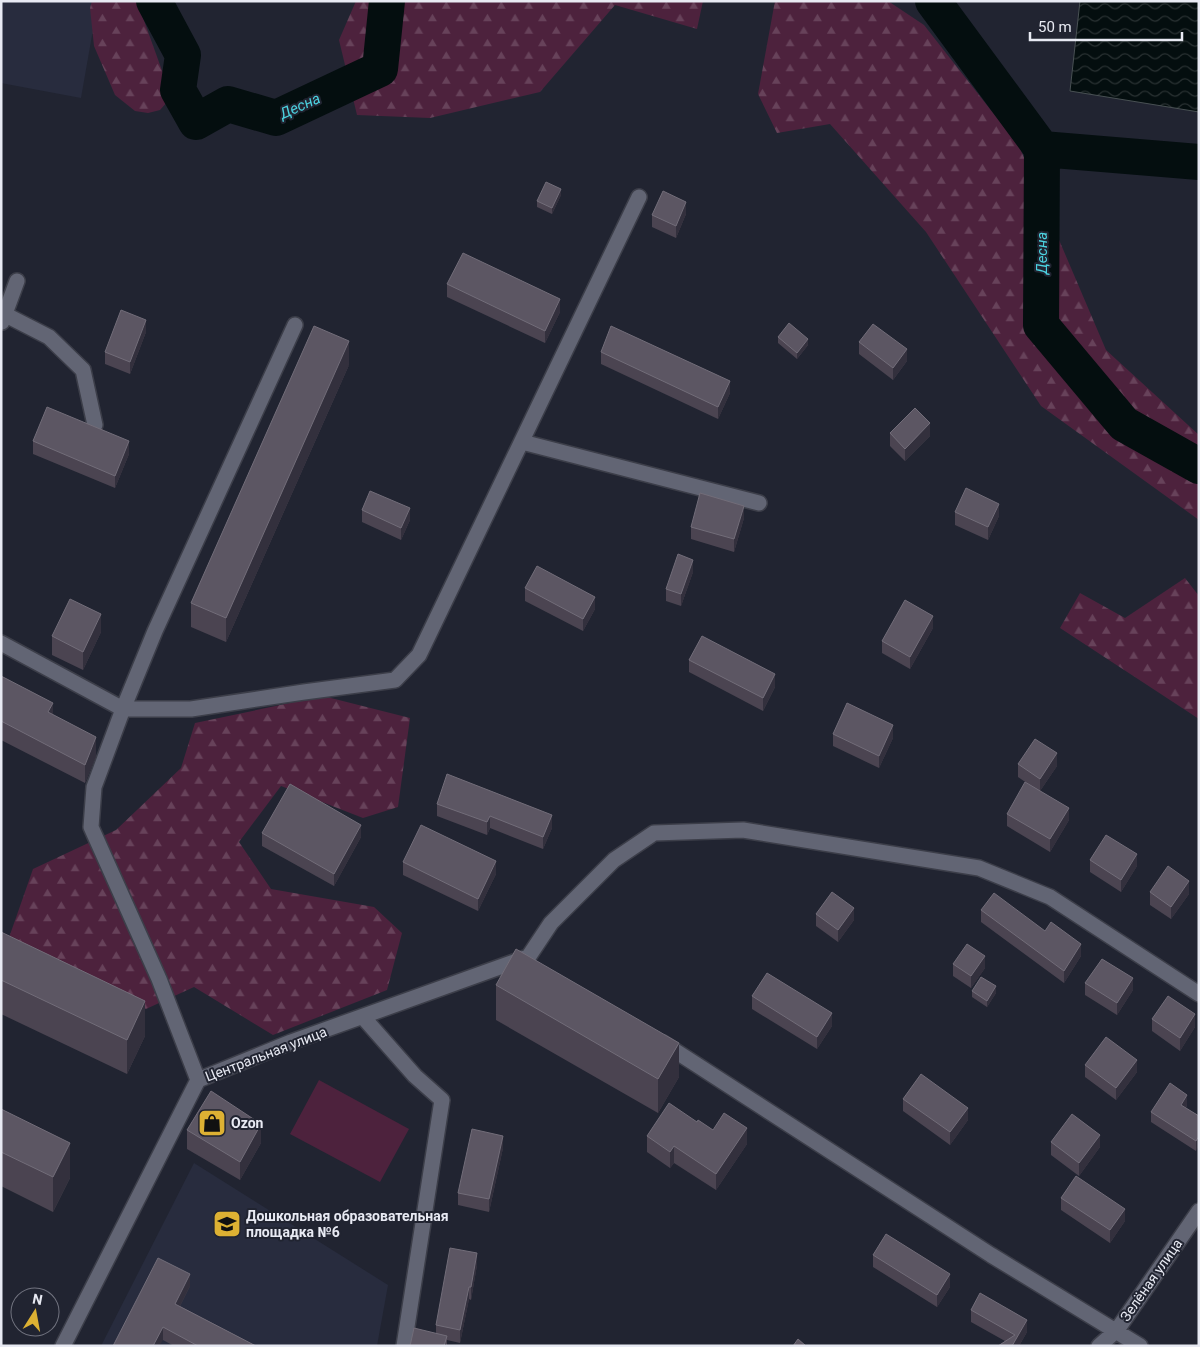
<svg xmlns="http://www.w3.org/2000/svg" width="1200" height="1347" viewBox="0 0 1200 1347" font-family="Roboto,sans-serif">
<style>
.built{fill:#282c3e}
.forest{fill:url(#forest-firs)}
.pitch{fill:#4d223d}
.water{fill:url(#water-waves);stroke:#485053}
.lines{fill:none;stroke-linecap:round;stroke-linejoin:round}
.river{stroke:#040e0f;stroke-width:36}
.minor-casing{stroke:#3c3e49;stroke-width:18}
.minor{stroke:#626574;stroke-width:15}
.wall{fill:#4b4451}
.shaded-wall{fill:#33303d}
.building{fill:#5c5663;stroke:#726d79}
.labels{text-anchor:middle;dominant-baseline:central;stroke-width:4;stroke-linejoin:round;paint-order:stroke}
.street-label{font-size:14px;fill:#e8eaf3;stroke:#212431}
.poi-label{font-size:14px;font-weight:bold;fill:#e8eaf3;stroke:#212431;text-anchor:start}
.water-label{font-size:15px;font-style:italic;fill:#4cd3e1;stroke:#212431}
</style>
<defs>
<pattern id="forest-firs" width="22" height="20" patternUnits="userSpaceOnUse" patternTransform="scale(1.25)"><rect width="22" height="20" fill="#4d223d"/><path d="M5 1l3.5 6h-7zM16 11l3.5 6h-7z" fill="#67425a"/></pattern>
<pattern id="water-waves" width="16" height="10" patternUnits="userSpaceOnUse" patternTransform="scale(1.25)"><rect width="16" height="10" fill="#040e0f"/><path d="M0 5q4-4 8 0t8 0" fill="none" stroke="#293132"/></pattern>
</defs>
<rect width="100%" height="100%" fill="#212431"/>
<path class="built" d="M1,1H98L81,98L1,83Z
M194,1163L388,1285L377,1346H101Z"/>
<path class="forest" d="M92,1H141L142,15L169,90L168,101L160,110L148,113L135,111L115,95L94,46L90,8Z
M356,1H703L697,29L615,5L540,92L430,118L357,115L339,40Z
M775,1H888L924,25L1019,146L1106,350L1199,435V520L1041,406L926,232L830,124L777,133L758,94Z
M1185,578L1199,596V719L1060,628L1080,593L1125,618Z
M323,696L410,718L398,807L363,818L281,786L239,842L271,889L374,907L402,933L387,990L273,1035L194,987L146,1009L5,949L33,869L116,830L181,768L195,723Z"/>
<path class="pitch" d="M319,1080L409,1129L380,1182L290,1134Z"/>
<path class="water" d="M1080,1H1199V112L1070,91Z"/>
<g class="lines">
<path class="river" d="M154,1L183,55L178,90L196,122L228,104L276,118L380,69L387,1
M933,1L1042,149L1041,325L1124,424L1199,466
M1042,149L1199,162"/>
<defs>
<path id="minor" d="M4,314L49,337L83,370L95,425
M2,322L17,281
M522,442L759,503
M1,643L123,709L155,631L295,325
M529,956L551,923L614,860L654,833L743,830L979,868L1050,897L1199,994
M363,1017L415,1076L442,1100L404,1346
M663,1043L991,1255L1140,1346
M198,1080L159,979L91,827L94,787L123,709H191L304,692L395,680L419,655L639,197
M63,1346L198,1080L291,1042L525,958
M1099,1346L1117,1330L1199,1211"/>
</defs>
<use href="#minor" class="minor-casing"/>
<use href="#minor" class="minor"/>
</g>
<path class="wall" d="M561,195L552,214L537,207V201Z
M686,214L676,238L652,227V215Z
M447,284L560,312L545,343L447,297Z
M146,332L130,374L105,364V352Z
M778,337L808,345L797,359L778,343Z
M859,342L907,361L893,380L859,354Z
M601,352L730,393L718,419L601,364Z
M349,365L226,642L191,627V603Z
M890,433L930,436L905,461L890,446Z
M33,441L129,454L115,488L33,454Z
M362,510L410,520L401,540L362,522Z
M955,512L999,516L988,540L955,525Z
M744,518L734,552L691,539V527Z
M693,572L681,606L666,601V589Z
M525,588L595,609L583,631L525,601Z
M933,628L910,669L882,653V641Z
M101,632L83,670L52,655V636Z
M689,660L775,687L763,711L689,672Z
M1,676L53,715L96,756L85,783L1,740Z
M833,734L893,738L879,768L833,746Z
M1018,764L1057,766L1040,791L1069,820L1050,852L1007,826V814L1034,788L1018,777Z
M437,804L552,828L543,849L490,828L487,835L437,816Z
M262,833L361,837L334,886L262,846Z
M1090,860L1137,866L1121,892L1090,872Z
M403,862L496,874L478,911L403,875Z
M1150,892L1189,894L1171,919L1150,905Z
M981,910L1081,956L1064,983L981,922Z
M816,914L854,920L838,942L816,926Z
M1,932L145,1036L127,1074L1,1014Z
M953,964L985,968L971,988L953,976Z
M1085,983L1133,990L1117,1015L1085,995Z
M496,985L679,1077L658,1113L496,1020Z
M972,991L996,993L987,1007L972,997Z
M752,996L832,1026L817,1049L752,1009Z
M1152,1019L1195,1027L1180,1051L1152,1031Z
M1085,1065L1137,1072L1116,1100L1085,1077Z
M903,1099L968,1120L950,1145L903,1111Z
M1187,1105L1186,1108L1199,1116L1196,1151L1151,1122V1112Z
M1,1109L70,1178L53,1212L1,1186Z
M697,1122L713,1130L747,1144L716,1190L674,1163L670,1168L647,1152V1136Z
M187,1130L261,1143L240,1180L187,1149Z
M1051,1142L1100,1147L1079,1176L1051,1155Z
M503,1148L489,1212L458,1205V1193Z
M1061,1198L1125,1221L1110,1243L1061,1210Z
M873,1255L950,1287L937,1307L873,1267Z
M477,1265L471,1300L469,1299L460,1343L447,1340V1346L436,1333V1325Z
M190,1286L180,1306L256,1346H174L163,1340L113,1346Z
M971,1310L1027,1332L1019,1346H998L1005,1341L971,1322Z"/>
<path class="shaded-wall" d="M561,189V195L552,214V208Z
M686,202V214L676,238V226Z
M560,299V312L545,343V331Z
M146,320V332L130,374V362Z
M808,339V345L797,359V353Z
M349,341V365L226,642V618Z
M907,349V361L893,380V368Z
M730,381V393L718,419V407Z
M930,423V436L905,461V449Z
M129,441V454L115,488V476Z
M999,504V516L988,540V527Z
M744,506V518L734,552V539Z
M410,508V520L401,540V528Z
M2,550V568L1,570V551Z
M693,560V572L681,606V594Z
M595,597V609L583,631V619Z
M101,614V632L83,670V652Z
M933,616V628L910,669V657Z
M775,674V687L763,711V698Z
M53,703V722L48,712Z
M893,725V738L879,768V756Z
M96,737V756L85,783V765Z
M1057,753V766L1040,791V779Z
M1069,808V820L1050,852V839Z
M552,815V828L543,849V837Z
M490,816V828L487,835V822Z
M361,825V837L334,886V874Z
M1137,854V866L1121,892V880Z
M496,861V874L478,911V899Z
M1189,881V894L1171,919V907Z
M854,908V920L838,942V930Z
M1081,944V956L1064,983V971Z
M985,956V968L971,988V976Z
M1133,978V990L1117,1015V1003Z
M996,986V993L987,1007V1001Z
M145,1001V1036L127,1074V1040Z
M832,1013V1026L817,1049V1037Z
M1195,1014V1027L1180,1051V1038Z
M679,1043V1077L658,1113V1079Z
M1137,1060V1072L1116,1100V1088Z
M1187,1095V1105L1181,1115V1105Z
M968,1108V1120L950,1145V1132Z
M261,1124V1143L240,1180V1162Z
M747,1128V1144L716,1190V1174Z
M1100,1135V1147L1079,1176V1163Z
M503,1136V1148L489,1212V1199Z
M1199,1136V1146L1196,1151V1141Z
M70,1143V1178L53,1212V1177Z
M674,1146V1163L670,1168V1152Z
M1125,1209V1221L1110,1243V1230Z
M477,1253V1265L471,1300V1287Z
M190,1274V1286L175,1316V1304Z
M950,1274V1287L937,1307V1295Z
M469,1287V1299L460,1343V1330Z
M1027,1320V1332L1019,1346H1012Z
M163,1327V1340L159,1346H153Z"/>
<path class="building" d="M546,182L561,189L552,208L537,201Z
M663,191L686,202L676,226L652,215Z
M463,253L560,299L545,331L447,284Z
M121,310L146,320L130,362L105,352Z
M789,323L808,339L797,353L778,337Z
M873,324L907,349L893,368L859,342Z
M314,326L349,341L226,618L191,603Z
M611,326L730,381L718,407L601,352Z
M47,407L129,441L115,476L33,441Z
M915,408L930,423L905,449L890,433Z
M966,488L999,504L988,527L955,512Z
M370,491L410,508L401,528L362,510Z
M700,493L744,506L734,539L691,527Z
M678,554L693,560L681,594L666,589Z
M537,566L595,597L583,619L525,588Z
M70,599L101,614L83,652L52,636Z
M905,600L933,616L910,657L882,641Z
M702,636L775,674L763,698L689,660Z
M1,676L53,703L48,712L96,737L85,765L1,721Z
M847,703L893,725L879,756L833,734Z
M1035,739L1057,753L1040,779L1018,764Z
M447,774L552,815L543,837L490,816L487,822L437,804Z
M1025,782L1069,808L1050,839L1007,814Z
M290,784L361,825L334,874L262,833Z
M421,825L496,861L478,899L403,862Z
M1106,835L1137,854L1121,880L1090,860Z
M1168,866L1189,881L1171,907L1150,892Z
M832,892L854,908L838,930L816,914Z
M994,893L1045,931L1051,922L1081,944L1064,971L981,910Z
M1,932L145,1001L127,1040L1,980Z
M967,944L985,956L971,976L953,964Z
M516,949L679,1043L658,1079L496,985Z
M1102,959L1133,978L1117,1003L1085,983Z
M767,973L832,1013L817,1037L752,996Z
M981,977L996,986L987,1001L972,991Z
M1168,996L1195,1014L1180,1038L1152,1019Z
M1106,1037L1137,1060L1116,1088L1085,1065Z
M921,1074L968,1108L950,1132L903,1099Z
M1170,1083L1187,1095L1181,1105L1199,1116V1136L1196,1141L1151,1112Z
M211,1091L261,1124L240,1162L187,1130Z
M669,1103L697,1122L698,1120L713,1130L724,1113L747,1128L716,1174L674,1146L670,1152L647,1136Z
M1,1109L70,1143L53,1177L1,1152Z
M1072,1114L1100,1135L1079,1163L1051,1142Z
M472,1129L503,1136L489,1199L458,1193Z
M1076,1176L1125,1209L1110,1230L1061,1198Z
M886,1234L950,1274L937,1295L873,1255Z
M450,1248L477,1253L471,1287H469L460,1330L436,1325Z
M158,1258L190,1274L175,1304L256,1346H198L163,1327L153,1346H113Z
M980,1293L1027,1320L1012,1346H998L1015,1335L971,1310Z
M414,1328L447,1336L444,1346H410Z
M798,1339L806,1346H793Z"/>
<defs>
<symbol id="shop-square" viewBox="-11 -11 22 22"><rect x="-9" y="-9" width="18" height="18" rx="4" fill="#ddb133" stroke="#212431"/><path d="M-5-2.5h2.3a2.7 3.5 0 0 1 5.4 0H5L5.5 6h-11ZM-1.5-2.5h3a1.5 2.3 0 0 0-3 0Z" fill="#111"/></symbol>
<symbol id="school-square" viewBox="-11 -11 22 22"><rect x="-9" y="-9" width="18" height="18" rx="4" fill="#ddb133" stroke="#212431"/><path d="M0-5L7-2L0 1L-7-2ZM-4 1L0 2.5L4 1V4Q0 6-4 4Z" fill="#111"/></symbol>
</defs>
<g fill-rule="evenodd">
<use href="#shop-square" x="196" y="1107" width="32" height="32"/>
<use href="#school-square" x="211" y="1208" width="32" height="32"/>
</g>
<g class="labels">
<g class="street-label">
<text transform="translate(266 1054) rotate(-21)">Центральная улица</text>
<text transform="translate(1151 1280) rotate(-55)">Зелёная улица</text>
</g>
<g class="poi-label">
<text x="231" y="1123">Ozon</text>
<text x="246" y="1216">Дошкольная образовательная<tspan x="246" dy="16">площадка №6</tspan></text>
</g>
<g class="water-label">
<text transform="translate(300 106) rotate(-24)">Десна</text>
<text transform="translate(1042 253) rotate(-90)">Десна</text>
</g>
</g>
<rect width="1200" height="1347" fill="none" stroke="#e8eaf3" stroke-width="5"/>
<g transform="translate(35 1312) rotate(11)"><circle r="24" fill="#212431" stroke="#71737f"/>
<path d="M0-4L9 19L0 12L-9 19Z" fill="#ddb133"/>
<text y="-8" font-size="14" font-weight="bold" text-anchor="middle" fill="#e8eaf3">N</text>
</g>
<path d="M1030 32v8h152v-8" fill="none" stroke="#e8eaf3" stroke-width="2.5"/>
<text x="1038" y="32" font-size="15" fill="#e8eaf3" stroke="#212431" stroke-width="4" paint-order="stroke">50 m</text>
</svg>
